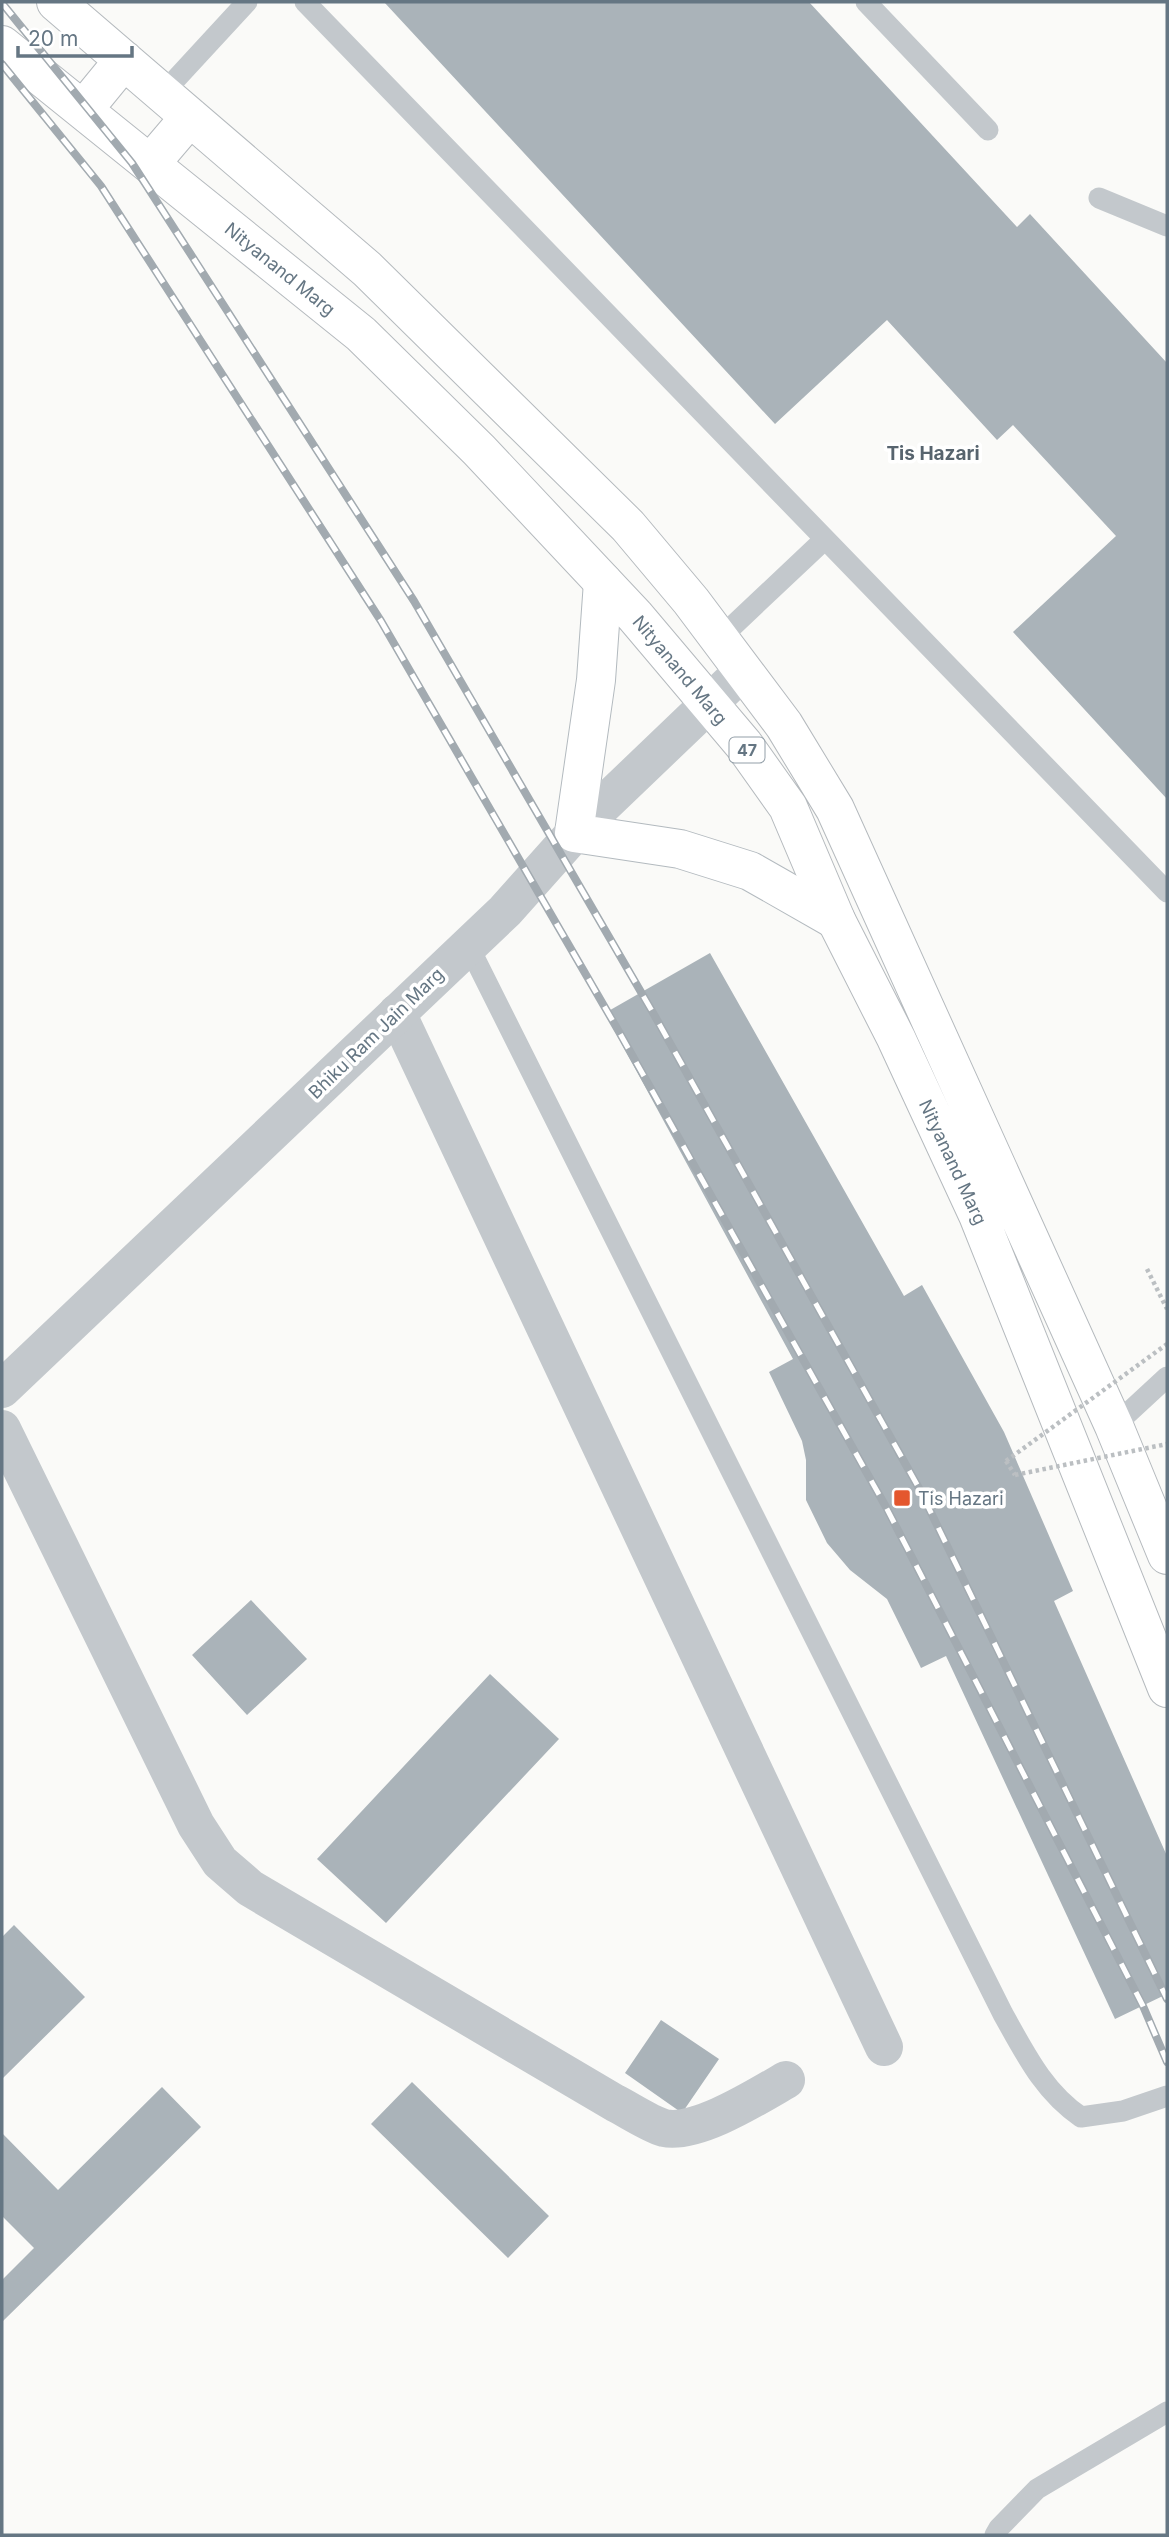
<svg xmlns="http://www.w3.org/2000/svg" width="1169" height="2537" viewBox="0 0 1169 2537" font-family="Inter,sans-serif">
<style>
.building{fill:#aab3b9}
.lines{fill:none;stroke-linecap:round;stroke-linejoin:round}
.secondary-casing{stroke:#b3babf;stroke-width:40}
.primary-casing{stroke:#b5babe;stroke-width:40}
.path{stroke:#bbbfc2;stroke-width:4.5;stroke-dasharray:3.5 3.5;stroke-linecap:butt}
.service{stroke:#c3c8cc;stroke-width:21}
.minor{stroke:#c3c8cc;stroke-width:38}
.tertiary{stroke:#c3c8cc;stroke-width:38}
.secondary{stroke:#fff;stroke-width:38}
.primary{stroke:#fff;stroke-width:38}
.rail-casing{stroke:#a2aab0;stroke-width:8}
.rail{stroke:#fff;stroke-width:5;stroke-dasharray:16;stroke-linecap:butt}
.path-bridge{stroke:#bbbfc2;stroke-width:4.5;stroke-dasharray:3.5 3.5;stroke-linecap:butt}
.poi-dot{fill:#e4572e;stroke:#fff;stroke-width:2.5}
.labels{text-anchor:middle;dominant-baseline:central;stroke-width:7;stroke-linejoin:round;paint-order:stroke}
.shield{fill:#fff;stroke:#939fa8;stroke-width:2}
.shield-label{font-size:16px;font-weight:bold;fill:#657683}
.street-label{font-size:18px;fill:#657683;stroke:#fff}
.poi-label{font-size:18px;fill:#657683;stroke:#fff;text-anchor:start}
.neighbourhood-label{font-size:19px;font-weight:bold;fill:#57646e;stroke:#fff}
</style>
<rect width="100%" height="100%" fill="#fafaf8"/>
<path class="building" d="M384,2H809L1017,227L1030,214L1167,363V799L1013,632L1116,536L1013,425L997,440L887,320L775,424Z
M710,953L904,1296L922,1285L1004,1432L1073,1591L1054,1601L1167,1856V1994L1115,2019L946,1656L921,1668L887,1599L850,1570L827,1543L806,1500V1460L802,1441L769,1372L793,1359L605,1013Z
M251,1600L307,1659L247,1715L192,1655Z
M490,1674L559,1739L386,1923L317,1859Z
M14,1925L85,1997L2,2079V1937Z
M661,2020L719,2059L682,2113L625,2073Z
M412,2082L549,2216L508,2258L371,2124Z
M162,2087L201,2127L2,2322V2280L34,2248L2,2216V2133L58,2190Z"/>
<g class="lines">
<defs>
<path id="secondary" d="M603,582L596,680L574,833L680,849L750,871L836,920"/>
<path id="primary" d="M56,2L367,269L628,526L691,601L784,725L835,809L1114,1426L1167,1555
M2,45L361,334L479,450L635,616L744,745L788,807L836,920L896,1038L978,1215L1167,1688
M83,110L124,60
M150,164L190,117"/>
</defs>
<use href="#secondary" class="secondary-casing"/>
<use href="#primary" class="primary-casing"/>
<path class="path" d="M1147,1269L1167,1309
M1006,1461L1015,1475"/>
<path class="service" d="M305,2L1167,892
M866,2L988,130
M163,93L247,2
M1099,198L1167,226
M719,639L825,539
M468,945L1003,2014C1025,2053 1043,2091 1081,2117L1123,2111L1167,2096
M1114,1426L1167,1377
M995,2535L999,2528L1037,2489L1167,2412"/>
<path class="minor" d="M397,1013L884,2047
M2,1429L196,1825L220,1862L250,1888L615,2103C629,2110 650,2124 664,2128C697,2135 758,2096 786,2080"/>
<path class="tertiary" d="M2,1389L505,911L579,828L743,671"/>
<use href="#secondary" class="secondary"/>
<use href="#primary" class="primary"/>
<defs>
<path id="rail" d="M2,3L132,163L414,601L652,1011L920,1490L1167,1999
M2,64L101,186L381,621L618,1030L886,1507L1143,2006L1167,2062"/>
</defs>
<use href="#rail" class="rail-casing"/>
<use href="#rail" class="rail"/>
<path class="path-bridge" d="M1006,1461L1167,1344
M1015,1475L1167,1444"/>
</g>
<rect class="poi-dot" x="893" y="1489" width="18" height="18" rx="3.5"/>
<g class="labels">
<rect class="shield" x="729.5" y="737.5" width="35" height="25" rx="5"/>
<g class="shield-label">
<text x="747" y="750">47</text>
</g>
<g class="street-label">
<text transform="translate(280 269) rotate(39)">Nityanand Marg</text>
<text transform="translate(680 670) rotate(50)">Nityanand Marg</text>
<text transform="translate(376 1033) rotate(-44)">Bhiku Ram Jain Marg</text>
<text transform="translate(953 1162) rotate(65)">Nityanand Marg</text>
</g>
<g class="poi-label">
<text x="918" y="1498">Tis Hazari</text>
</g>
<g class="neighbourhood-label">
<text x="933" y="453">Tis Hazari</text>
</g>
</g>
<rect width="1169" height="2537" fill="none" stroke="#657683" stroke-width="7"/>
<path d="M18 46v10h114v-10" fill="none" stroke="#657683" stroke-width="3.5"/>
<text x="28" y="46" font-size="21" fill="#657683" stroke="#ffffff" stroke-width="5" paint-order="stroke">20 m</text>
</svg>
